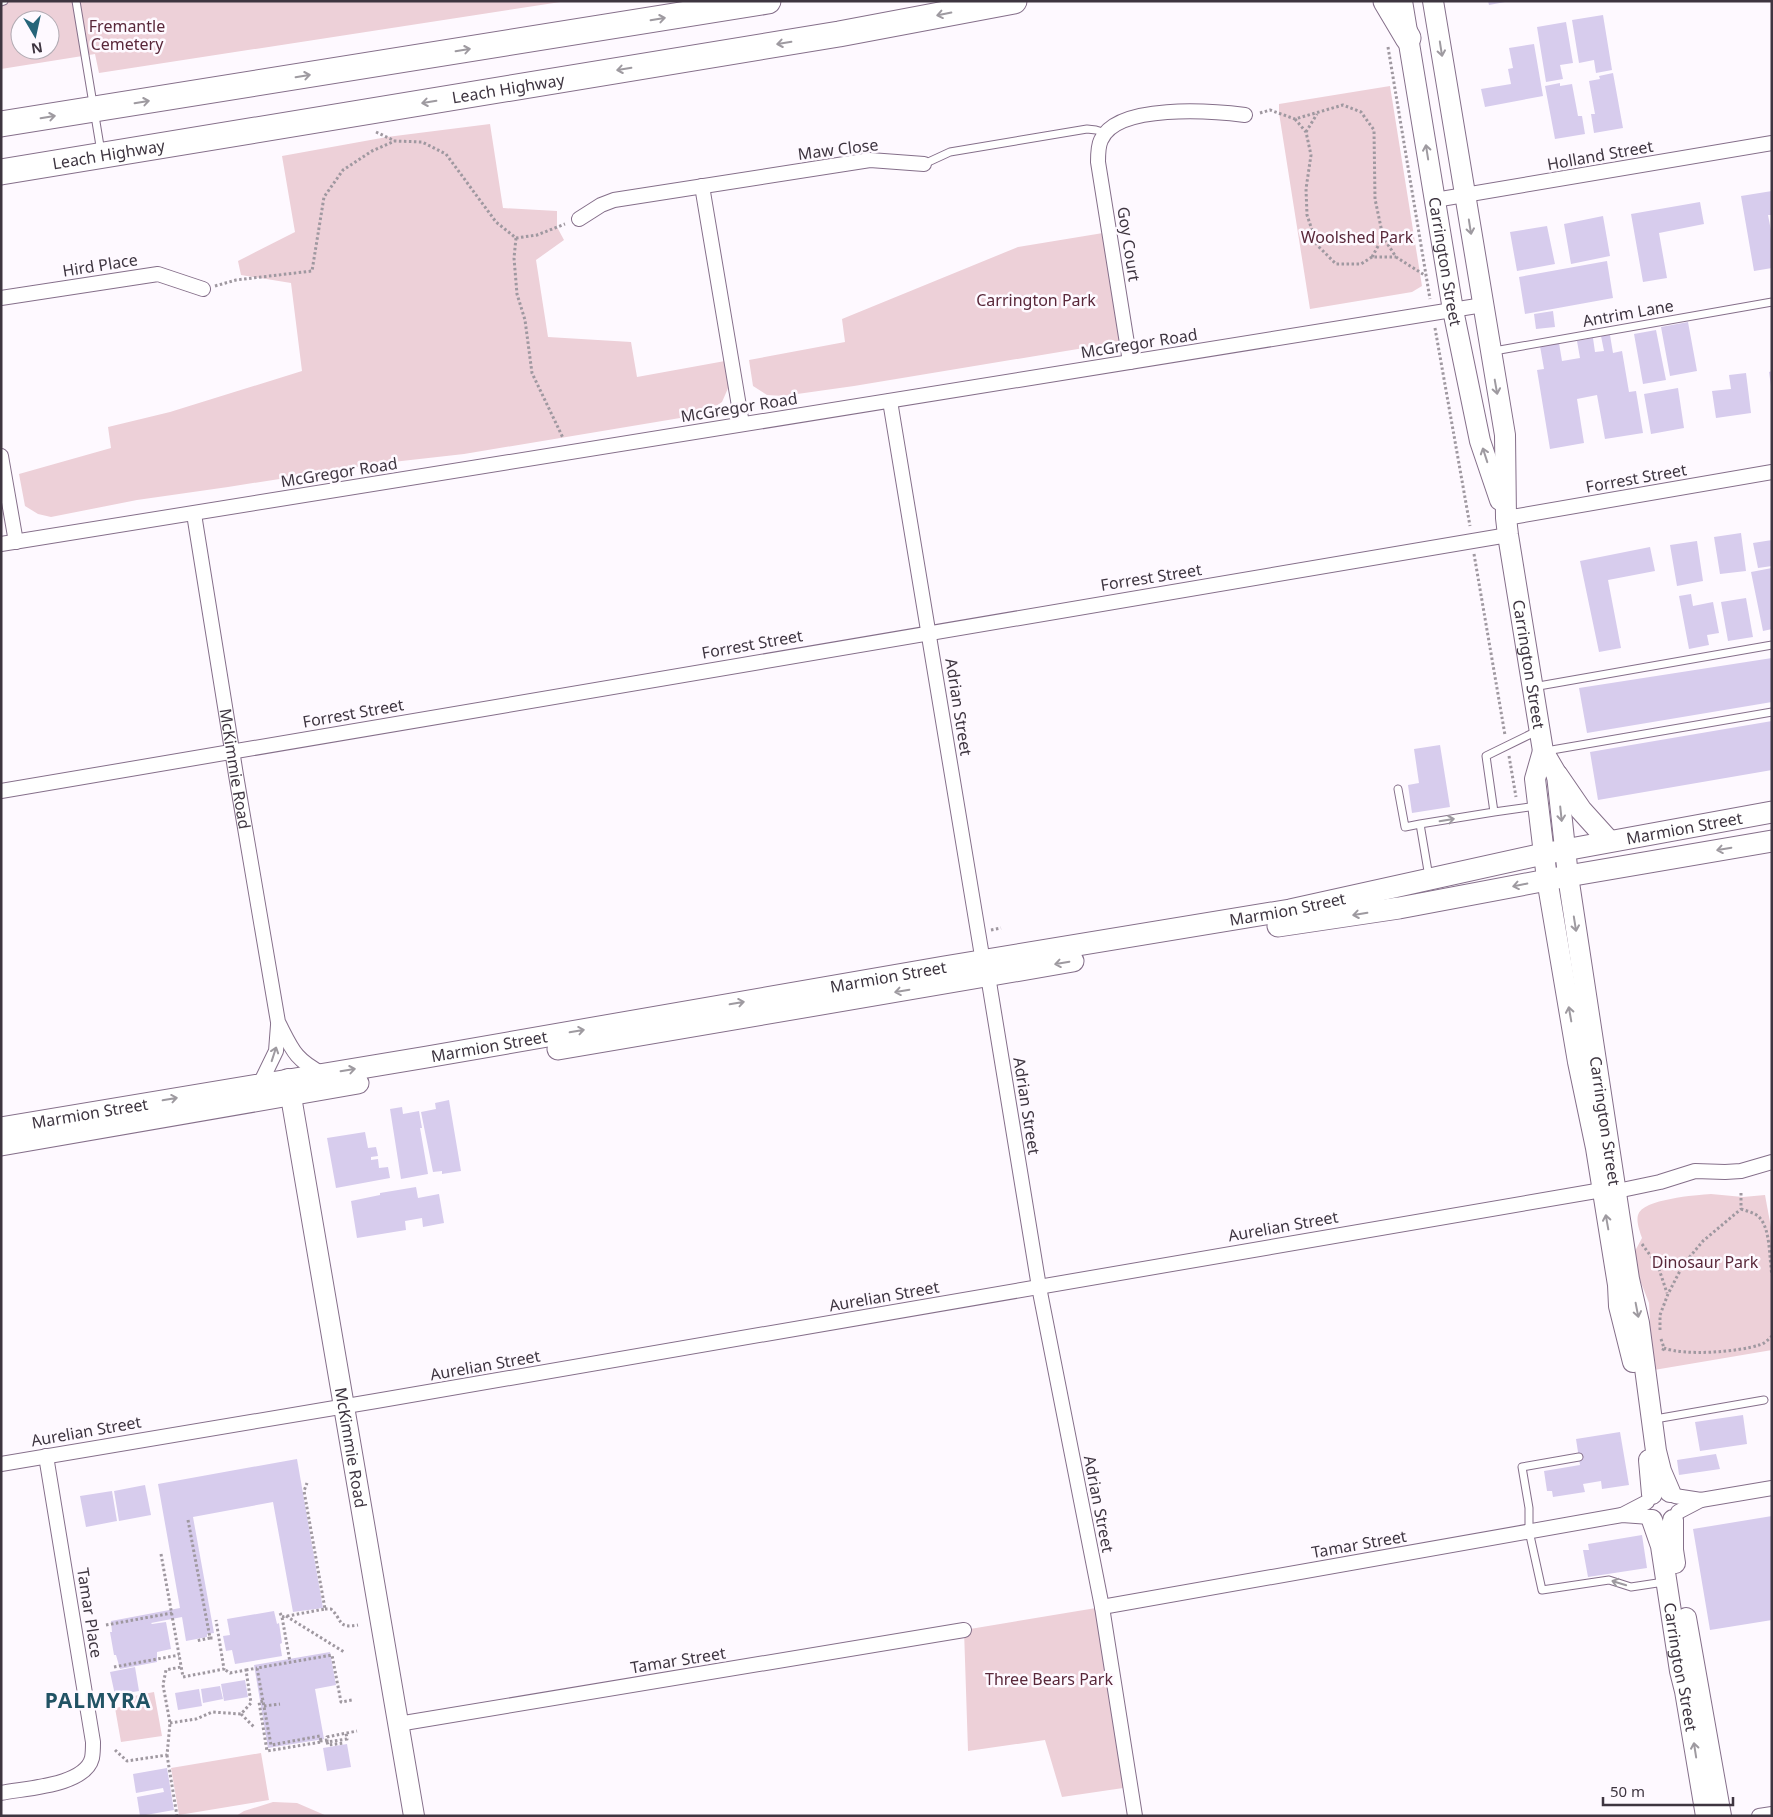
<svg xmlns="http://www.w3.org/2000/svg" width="1773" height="1817" viewBox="0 0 1773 1817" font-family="'Noto Sans',sans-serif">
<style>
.green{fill:#edd0d8;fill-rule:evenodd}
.building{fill:#d7cced}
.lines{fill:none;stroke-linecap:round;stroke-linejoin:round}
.lane-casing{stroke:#856f8a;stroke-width:9}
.street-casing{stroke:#856f8a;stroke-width:16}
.secondary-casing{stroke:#856f8a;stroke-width:22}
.primary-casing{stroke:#856f8a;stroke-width:23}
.highway-casing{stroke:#856f8a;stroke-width:27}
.path{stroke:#9f98a0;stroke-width:3;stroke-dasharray:2.5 2.5;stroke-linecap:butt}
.lane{stroke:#fff;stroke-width:7}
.street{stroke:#fff;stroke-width:14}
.secondary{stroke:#fff;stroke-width:20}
.primary{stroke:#fff;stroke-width:21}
.highway{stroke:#fff;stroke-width:25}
.oneway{stroke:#9e9aa0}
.labels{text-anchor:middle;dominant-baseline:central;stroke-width:5;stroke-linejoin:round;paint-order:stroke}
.park-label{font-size:16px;fill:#59283a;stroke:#fef9ff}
.street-label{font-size:16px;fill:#3e3540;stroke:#fef9ff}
.district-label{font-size:21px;font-weight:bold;letter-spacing:1px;fill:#215364;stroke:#fef9ff}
</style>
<rect width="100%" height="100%" fill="#fef9ff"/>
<path class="green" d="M1,1H567L99,73L95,54L1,69ZM20,20H50V50H20Z
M1390,86L1422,286L1412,292L1310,309L1279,113V104Z
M490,124L503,208L557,211V227L564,240L536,260L548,337L631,342L637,377L725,361L729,386L722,402L704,414L464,454L375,464L228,487L137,500L51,517L38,514L25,506L19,474L111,448L108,427L170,412L302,371L291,283L241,275L238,261L295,232L282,156L387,137Z
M1103,233L1120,342L854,386L783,396L767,395L753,386L749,360L845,342L842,319L1018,247Z
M1711,1194L1743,1197L1765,1195L1772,1233V1350L1654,1370L1647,1328L1650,1320L1649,1303L1638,1275L1635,1251L1642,1238C1640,1232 1636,1222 1638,1215C1642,1199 1697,1195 1711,1194Z
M1102,1607L1130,1787L1062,1797L1045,1740L968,1751L964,1630Z
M154,1692L162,1736L121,1742L115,1708L131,1705L129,1697Z
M261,1753L269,1800L179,1815L171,1768Z
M273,1802L297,1803L327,1816H236L244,1811Z"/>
<path class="building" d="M1488,1H1505V2L1489,5Z
M1603,15L1612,70L1596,73L1594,60L1579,63L1572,20Z
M1566,22L1573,63L1560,65L1563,79L1546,82L1537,27Z
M1534,44L1543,96L1485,107L1481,89L1511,84L1508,69L1513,68L1509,48Z
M1613,73L1623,128L1594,133L1591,114H1595L1589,81L1600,79L1599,76Z
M1560,83V86L1572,84L1578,116H1582L1585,134L1555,139L1545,86Z
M1772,191V215H1768L1772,236V268L1754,271L1741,196Z
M1700,202L1704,224L1659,233L1667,278L1643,282L1631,214Z
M1603,216L1610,256L1571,264L1564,224Z
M1547,226L1555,264L1517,271L1510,232Z
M1607,261L1613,298L1525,314L1519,277Z
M1553,311L1555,327L1536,329L1534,314Z
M1688,322L1697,371L1670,376L1661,327Z
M1656,330L1666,380L1643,384L1634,334Z
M1610,335L1613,353L1622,351L1629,392L1636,391L1643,433L1605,439L1597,395L1577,399L1584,443L1550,449L1537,370L1544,369L1540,346L1559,343L1562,361L1580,358L1577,341L1593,338L1595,352L1604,351L1601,336Z
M1772,371V386H1771L1769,372Z
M1746,373L1751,413L1716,418L1712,391L1731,389L1729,375Z
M1678,388L1684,428L1651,434L1644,394Z
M1741,533L1746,571L1720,574L1714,537Z
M1772,540V566L1758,568L1753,543Z
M1697,541L1703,581L1677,586L1670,545Z
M1650,547L1655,571L1608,580L1621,648L1599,652L1580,561Z
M1772,568V629L1763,631L1751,572Z
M1691,594L1693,606L1713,602L1719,633L1707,635L1709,645L1689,649L1679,596Z
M1746,598L1753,637L1728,641L1721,602Z
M1772,658V702L1587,733L1579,688Z
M1772,721V770L1598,800L1590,752Z
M1440,745L1450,807L1412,813L1408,785L1419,783L1414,749Z
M449,1100L461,1171L442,1174V1171L433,1172L421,1112L436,1109L435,1103Z
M402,1107L403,1114L419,1111L422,1128H420L428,1174L401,1179L390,1109Z
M365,1132L368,1148L376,1147L378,1156L371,1157V1160L378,1159L379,1168L388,1167L390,1178L336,1188L327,1138Z
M416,1187L418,1198L439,1194L444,1223L423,1227L422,1218L405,1221L406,1230L357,1238L351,1201L380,1195V1193Z
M1743,1415L1747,1444L1700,1451L1695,1422Z
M1620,1432L1629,1485L1602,1489L1601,1481L1583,1484L1585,1492L1553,1497L1552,1491H1547L1544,1471L1580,1465L1576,1439Z
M1716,1454L1720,1469L1679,1475L1677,1460Z
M297,1459L323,1608L293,1612L273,1502L193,1517L214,1633L207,1634V1637L186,1641L182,1617L151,1623L152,1624L166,1622L171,1649L157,1652V1662L120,1669L116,1655H114L110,1632H112L111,1621L180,1608L158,1484Z
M145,1485L151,1515L119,1521L114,1491Z
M112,1491L117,1521L86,1527L80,1496Z
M1772,1516V1620L1710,1630L1693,1529Z
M1642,1535L1647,1568L1588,1577L1583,1550H1589L1588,1544Z
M274,1611L277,1624L279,1623L282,1643L280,1644L282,1656L235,1664L232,1650L226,1651L223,1636L230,1635L227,1619Z
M330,1652L336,1685L315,1689L324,1739L268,1748L254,1665Z
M135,1667L139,1691L115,1695L110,1672Z
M245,1680L248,1697L224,1701L221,1684Z
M220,1686L223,1699L203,1703L201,1689Z
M199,1689L202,1706L178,1710L175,1693Z
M347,1744L351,1767L327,1771L323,1748Z
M167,1768L174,1810L140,1816L137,1797L164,1792L163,1788L136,1793L133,1774Z"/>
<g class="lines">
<defs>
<path id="lane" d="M76,1L101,152
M1,2L4,1
M924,164L950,152L1087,129L1096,130L1106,133
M1494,351L1772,302
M1533,687L1772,645
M1546,751L1772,712
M1398,789L1405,827L1420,824
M1494,812L1537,806
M1429,877L1420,824L1494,812L1486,756L1537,731
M1661,1418L1764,1400
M1579,1457L1522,1467L1529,1508V1531L1542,1590L1609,1580L1631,1587L1664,1582"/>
<g id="street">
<path d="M702,186L742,424"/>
<path d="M1435,200L1772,143"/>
<path d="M579,219L601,205L614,200L870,160L924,164"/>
<path d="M1,298L158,274L203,289"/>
<path d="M1130,362L1098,162C1098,155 1098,146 1101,140C1117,103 1213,111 1245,115"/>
<path d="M890,401L982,956L988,976L1039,1287L1102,1607L1135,1816"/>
<path d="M1,456L16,542"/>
<path id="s1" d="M194,514L236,775L278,1022C292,1049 294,1059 323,1074"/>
<path d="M1506,518L1772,472"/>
<path d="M1,544L1483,305"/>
<path d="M1,791L1508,535"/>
<path d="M260,1084L276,1051L278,1025"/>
<path d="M1,1464L376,1401L1602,1190L1617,1191L1660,1182L1695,1171L1725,1172L1741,1171L1772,1162"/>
<path d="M1675,1496L1701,1500L1772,1488"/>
<path d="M1678,1512L1701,1500"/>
<path d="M1622,1515L1647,1502"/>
<path d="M1102,1607L1622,1515L1650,1517"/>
<path d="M398,1724L964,1630"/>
<path d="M1,1793C25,1788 85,1786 92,1758C93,1753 93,1747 93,1742L46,1456"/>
<path d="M1759,1816L1772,1814"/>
</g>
<g id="secondary">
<path id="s2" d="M1402,1L1453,310L1480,441L1500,500"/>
<path id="s3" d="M1433,1L1505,435L1506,518L1508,535L1543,751L1557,775L1568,876L1629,1279L1639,1323L1656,1451L1661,1471L1670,1492"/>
<path d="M1543,751L1535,779L1547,879L1578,1062L1596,1148L1618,1285L1619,1306L1633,1362"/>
<path id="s4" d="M288,1079L414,1816"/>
<path d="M1649,1460L1652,1494"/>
<path id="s5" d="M1652,1520L1661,1546L1680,1671L1685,1691L1706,1816"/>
<path d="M1673,1520V1550L1675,1563"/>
<path d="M1686,1618L1721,1816"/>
</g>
<g id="primary">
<path d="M1557,775L1581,810L1609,841"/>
<path d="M1278,926L1399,908L1568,876L1772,841"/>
<path d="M558,1049L1073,961"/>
<path id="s6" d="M1,1128L427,1057L944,967L1290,910L1543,854L1772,812"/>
<path d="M1,1145L358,1083"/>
</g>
<g id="highway">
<path d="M1386,1L1408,38"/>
<path d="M1,124L768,1"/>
<path id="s7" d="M1,172L839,34L1014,1"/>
</g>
</defs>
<use href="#lane" class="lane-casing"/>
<use href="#street" class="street-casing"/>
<use href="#secondary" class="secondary-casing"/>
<use href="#primary" class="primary-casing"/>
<use href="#highway" class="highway-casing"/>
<path class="path" d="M1388,47L1430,299
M1260,113L1270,110L1295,119L1343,105L1361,112L1374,130L1375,199L1383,237L1396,257L1426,276
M1295,119L1306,132L1311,155L1306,189L1307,215L1317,245L1336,264H1361L1372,257H1396
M376,132L395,141
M1306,132L1317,114
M516,238L514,258L517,294L525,320L532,373L563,438
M1372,257L1383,237
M215,286L236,280L312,271L324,197L343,170L372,151L395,141L422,142L446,154L496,222L516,238L537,235L565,224
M1435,328L1470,526
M1474,554L1505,735
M1509,756L1516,797
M991,930L1001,928
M1741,1193V1209
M1741,1209C1747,1211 1755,1213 1759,1217C1771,1229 1769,1259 1772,1275
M1642,1244L1658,1266L1667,1293
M1660,1330V1315L1668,1294L1683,1265L1703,1241L1741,1209
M1661,1339L1664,1348L1662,1352
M1664,1348C1684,1356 1738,1352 1759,1345C1764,1344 1768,1340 1772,1336
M188,1520L210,1638L196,1641
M161,1554L183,1677L224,1669L216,1620
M325,1609H331C343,1620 337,1629 358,1625
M280,1613L282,1617L290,1662
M286,1616L344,1652
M282,1617L325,1609L304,1491L307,1483
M106,1625L172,1613
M210,1638H215
M114,1667L179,1655
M246,1670L257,1668
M263,1701L259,1702L267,1751L321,1742L320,1736L271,1745L257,1668L332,1655L341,1702L352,1700
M264,1706L280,1704
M241,1714L255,1728
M170,1723L196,1719L212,1712L241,1714L251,1703L246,1670L230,1673L224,1669
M327,1740V1742L347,1739L346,1733
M320,1741L327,1740V1737L357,1731
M327,1742L328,1745L344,1743
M115,1750L127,1761L167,1755L170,1723L163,1685L166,1670L181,1667
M167,1755L177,1816"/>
<use href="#lane" class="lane"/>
<use href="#street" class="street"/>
<use href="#secondary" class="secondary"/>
<use href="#primary" class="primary"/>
<use href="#highway" class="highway"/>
</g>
<defs><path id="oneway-shaft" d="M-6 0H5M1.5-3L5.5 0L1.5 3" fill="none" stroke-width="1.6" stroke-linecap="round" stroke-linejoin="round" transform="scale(1.25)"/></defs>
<g class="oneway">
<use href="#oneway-shaft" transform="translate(944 14) rotate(169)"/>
<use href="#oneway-shaft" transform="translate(658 19) rotate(-9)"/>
<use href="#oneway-shaft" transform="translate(784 43) rotate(171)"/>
<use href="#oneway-shaft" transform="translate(1441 49) rotate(81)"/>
<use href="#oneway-shaft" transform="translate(463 50) rotate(-9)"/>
<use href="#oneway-shaft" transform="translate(624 69) rotate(171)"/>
<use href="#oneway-shaft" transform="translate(303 76) rotate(-9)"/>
<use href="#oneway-shaft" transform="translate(142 102) rotate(-9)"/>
<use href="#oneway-shaft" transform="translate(429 102) rotate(171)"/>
<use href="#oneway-shaft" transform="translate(48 117) rotate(-9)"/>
<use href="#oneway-shaft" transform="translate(1427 152) rotate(-99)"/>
<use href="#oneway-shaft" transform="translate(1470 227) rotate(81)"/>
<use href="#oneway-shaft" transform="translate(1496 387) rotate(80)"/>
<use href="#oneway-shaft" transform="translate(1485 455) rotate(-108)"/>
<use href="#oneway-shaft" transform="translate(1561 814) rotate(84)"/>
<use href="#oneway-shaft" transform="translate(1447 820) rotate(-9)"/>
<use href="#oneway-shaft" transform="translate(1724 849) rotate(170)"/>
<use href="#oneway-shaft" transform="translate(1520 885) rotate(169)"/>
<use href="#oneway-shaft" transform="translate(1360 914) rotate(171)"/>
<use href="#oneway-shaft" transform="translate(1575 924) rotate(81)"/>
<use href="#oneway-shaft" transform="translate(1062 963) rotate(170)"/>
<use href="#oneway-shaft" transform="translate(902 991) rotate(170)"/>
<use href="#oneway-shaft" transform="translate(737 1003) rotate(-10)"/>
<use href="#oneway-shaft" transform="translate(1570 1014) rotate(-100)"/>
<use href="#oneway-shaft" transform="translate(577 1031) rotate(-10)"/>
<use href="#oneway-shaft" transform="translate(274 1054) rotate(-72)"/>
<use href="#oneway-shaft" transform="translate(348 1070) rotate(-9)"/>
<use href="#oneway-shaft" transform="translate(170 1099) rotate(-10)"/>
<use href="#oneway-shaft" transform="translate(1607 1222) rotate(-100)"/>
<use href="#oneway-shaft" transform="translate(1637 1310) rotate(79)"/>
<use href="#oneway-shaft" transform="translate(1619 1583) rotate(-163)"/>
<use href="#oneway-shaft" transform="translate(1695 1750) rotate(-99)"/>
</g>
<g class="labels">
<g class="park-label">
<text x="127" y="26">Fremantle<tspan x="127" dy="18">Cemetery</tspan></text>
<text x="1357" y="237">Woolshed Park</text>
<text x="1036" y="300">Carrington Park</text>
<text x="1705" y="1262">Dinosaur Park</text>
<text x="1049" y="1679">Three Bears Park</text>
</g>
<g class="street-label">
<text stroke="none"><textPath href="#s7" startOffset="514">Leach Highway</textPath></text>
<text transform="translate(838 149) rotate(-7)">Maw Close</text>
<text stroke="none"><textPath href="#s7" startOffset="109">Leach Highway</textPath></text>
<text transform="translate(1600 155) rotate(-10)">Holland Street</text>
<text transform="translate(1129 244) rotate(81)">Goy Court</text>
<text stroke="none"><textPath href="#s2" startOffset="264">Carrington Street</textPath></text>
<text transform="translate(100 265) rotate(-9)">Hird Place</text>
<text transform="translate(1628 313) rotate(-10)">Antrim Lane</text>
<text transform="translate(1139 343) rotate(-9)">McGregor Road</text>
<text transform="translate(739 407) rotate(-9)">McGregor Road</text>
<text transform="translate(339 472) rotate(-9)">McGregor Road</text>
<text transform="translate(1636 478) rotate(-10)">Forrest Street</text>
<text transform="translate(1151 577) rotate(-9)">Forrest Street</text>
<text transform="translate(752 644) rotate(-10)">Forrest Street</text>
<text stroke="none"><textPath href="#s3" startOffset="671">Carrington Street</textPath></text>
<text transform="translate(959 707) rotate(81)">Adrian Street</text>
<text transform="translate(353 713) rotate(-10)">Forrest Street</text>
<text stroke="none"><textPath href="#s1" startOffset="258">McKimmie Road</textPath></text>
<text stroke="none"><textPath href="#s6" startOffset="1710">Marmion Street</textPath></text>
<text stroke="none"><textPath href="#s6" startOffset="1305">Marmion Street</textPath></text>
<text stroke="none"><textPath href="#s6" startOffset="900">Marmion Street</textPath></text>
<text stroke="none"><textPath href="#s6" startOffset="495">Marmion Street</textPath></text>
<text transform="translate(1027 1106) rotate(81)">Adrian Street</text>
<text stroke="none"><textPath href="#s6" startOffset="90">Marmion Street</textPath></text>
<text stroke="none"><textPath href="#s3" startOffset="1136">Carrington Street</textPath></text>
<text transform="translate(1283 1226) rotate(-10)">Aurelian Street</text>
<text transform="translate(884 1296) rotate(-10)">Aurelian Street</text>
<text transform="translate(485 1365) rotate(-10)">Aurelian Street</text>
<text transform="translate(86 1431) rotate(-10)">Aurelian Street</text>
<text stroke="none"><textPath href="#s4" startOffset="374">McKimmie Road</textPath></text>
<text transform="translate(1099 1504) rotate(79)">Adrian Street</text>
<text transform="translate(1359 1544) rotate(-10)">Tamar Street</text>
<text transform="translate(90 1613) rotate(81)">Tamar Place</text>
<text transform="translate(678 1660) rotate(-9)">Tamar Street</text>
<text stroke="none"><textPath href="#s5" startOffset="150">Carrington Street</textPath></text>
</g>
<g class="district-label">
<text x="98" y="1700">PALMYRA</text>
</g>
</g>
<rect width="1773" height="1817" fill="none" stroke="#3e3540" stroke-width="5"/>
<g transform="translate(35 35) rotate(171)"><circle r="24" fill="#fef9ff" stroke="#b1abb3"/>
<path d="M0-4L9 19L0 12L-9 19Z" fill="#26657a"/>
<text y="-8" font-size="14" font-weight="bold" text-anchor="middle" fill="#3e3540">N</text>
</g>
<path d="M1603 1797v8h130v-8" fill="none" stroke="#3e3540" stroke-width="2.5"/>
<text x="1610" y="1797" font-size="15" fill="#3e3540" stroke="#fef9ff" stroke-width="4" paint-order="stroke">50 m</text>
</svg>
